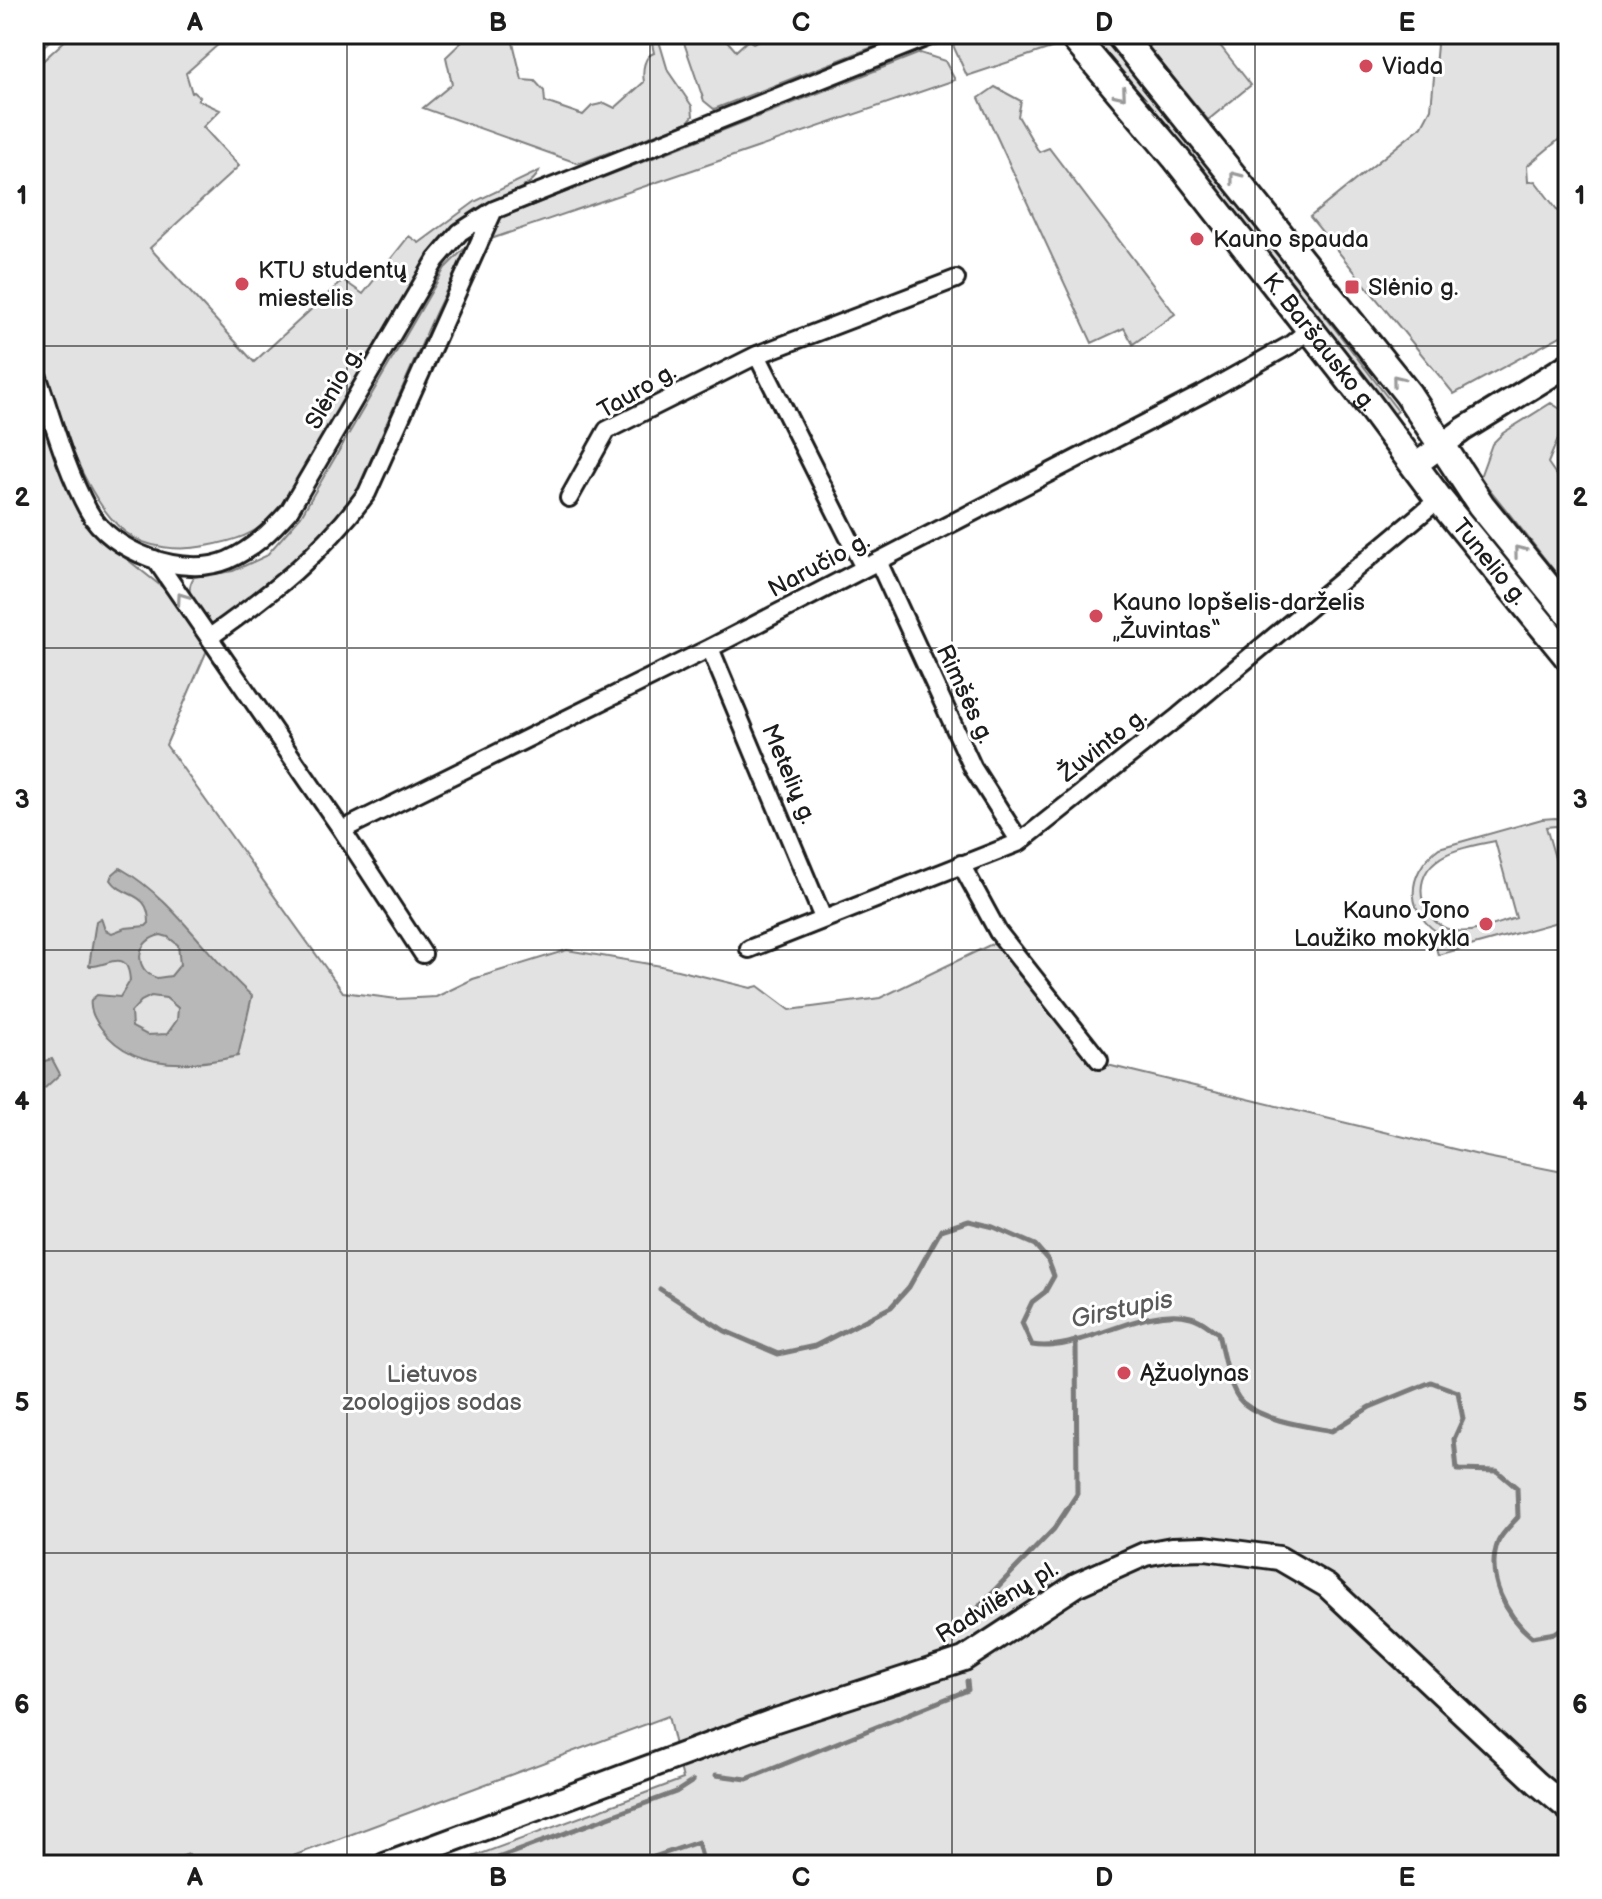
<svg xmlns="http://www.w3.org/2000/svg" width="1602" height="1899" viewBox="0 0 1602 1899" font-family="'Balsamiq Sans',sans-serif">
<style>
.green{fill:#e2e2e2;stroke:#7f7f7f;stroke-width:2;fill-rule:evenodd}
.water{fill:#b8b8b8;stroke:#7a7a7a;stroke-width:2;fill-rule:evenodd}
.lines{fill:none;stroke-linecap:round;stroke-linejoin:round}
.stream{stroke:#7a7a7a;stroke-width:5}
.street-casing{stroke:#1c1c1c;stroke-width:22}
.secondary-casing{stroke:#1c1c1c;stroke-width:28}
.primary-casing{stroke:#1c1c1c;stroke-width:32}
.street{stroke:#fff;stroke-width:16}
.secondary{stroke:#fff;stroke-width:22}
.primary{stroke:#fff;stroke-width:26}
.oneway{stroke:#999}
.grid{fill:none;stroke:#1c1c1c;stroke-width:2;stroke-opacity:0.55}
.poi-dot{fill:#d1495b;stroke:#fff;stroke-width:3}
.labels{text-anchor:middle;dominant-baseline:central;stroke-width:6;stroke-linejoin:round;paint-order:stroke}
.poi-label{font-size:24px;fill:#1c1c1c;stroke:#fff;text-anchor:start}
.street-label{font-size:24px;fill:#1c1c1c;stroke:#fff}
.park-label{font-size:24px;fill:#575757;stroke:#fff}
.water-label{font-size:26px;font-style:italic;fill:#5a5a5a;stroke:#fff}
.neatline{fill:none;stroke:#1c1c1c;stroke-width:3}
.grid-label{font-size:26px;text-anchor:middle;font-weight:bold;fill:#1c1c1c}
</style>
<rect width="100%" height="100%" fill="#fff"/>
<filter id="ink" filterUnits="userSpaceOnUse"><feTurbulence type="fractalNoise" baseFrequency=".0125" numOctaves="2"/><feDisplacementMap in="SourceGraphic" scale="16" xChannelSelector="R" yChannelSelector="G"/><feConvolveMatrix kernelMatrix="1 2 1 2 8 2 1 2 1" color-interpolation-filters="sRGB"/></filter>
<g filter="url(#ink)">
<path class="green" d="M34,34H57L34,55Z
M72,34H217L219,44L186,73L192,93L194,92L200,97L198,100L220,110L203,127L239,166L150,248L254,362L343,280L363,294L409,236L419,243L476,201L539,171C531,190 500,195 483,205C463,217 442,233 430,253C396,308 363,364 332,421C314,453 300,485 276,513C257,535 233,541 206,546C180,551 147,549 125,532C78,494 52,393 34,336V69Z
M470,34H511L522,80L535,81L544,91L545,102L583,115L592,106L605,103L615,108L644,82C642,70 644,56 654,53L650,34H657L668,71L692,106L693,116L688,122L584,162L577,163L423,108L452,84L446,57Z
M681,34H721L736,51L748,40L753,43L775,34H906L714,109L704,101Z
M964,34H1050L1060,45L967,76L951,41Z
M1090,34H1101L1243,209L1398,411L1393,415L1238,214Z
M1138,34H1211L1251,85L1208,120Z
M1428,34H1568V132L1527,166L1528,182L1535,181L1565,220L1568,218V332L1454,394L1310,217L1422,126L1431,109L1437,45Z
M920,53L945,61L955,80L485,241L500,218Z
M995,87L1021,101L1018,116L1039,152L1049,148L1175,314L1133,344L1124,328L1092,343L979,98Z
M463,250L464,254L435,314L356,493L333,524L285,572L211,628C200,612 181,596 194,577L233,571L266,556L301,516L445,268Z
M34,397L80,515L99,537L171,594L208,648L166,745L343,992L397,999L436,997L473,979L567,950L661,966L751,988L758,986L790,1010L880,998L996,942L1095,1062L1487,1157L1568,1173V1865H451L683,1779L668,1716L269,1865H238L219,1858L210,1860L211,1864L194,1865L189,1854L156,1865H34Z
M1551,403L1568,414L1548,463L1568,492V588L1480,477L1492,444L1503,433Z
M1462,503H1466L1568,630V641L1460,506Z
M1555,818L1568,820V830L1556,826L1546,827L1568,903V919L1438,955L1434,940L1444,936C1405,916 1404,874 1439,848L1542,819ZM1495,841L1516,918C1498,923 1475,934 1456,931C1422,926 1409,882 1436,861C1450,849 1477,845 1495,841Z"/>
<path class="water" d="M120,868C174,899 206,956 252,996L238,1056C191,1067 132,1071 101,1028C95,1020 89,1010 91,1000L97,995L120,997L130,981C128,945 106,968 89,966L96,921L101,918L105,930L112,933L125,928L146,926L149,923C149,890 124,899 111,880L113,874ZM161,935L168,937L178,945L180,965L171,976L157,978C132,970 136,939 161,935ZM151,996L166,998L178,1008L177,1020L167,1034L147,1035L132,1027L131,1012L141,1001Z
M34,1049L41,1062L52,1059L60,1074L45,1088L34,1092Z"/>
<g class="lines">
<path class="stream" d="M660,1289L725,1331L778,1354L815,1346L891,1307L909,1287L941,1230L969,1221L994,1227L1035,1245L1048,1260L1054,1276L1045,1292L1032,1302L1022,1323L1032,1345C1080,1354 1141,1304 1191,1317C1201,1319 1210,1328 1218,1333C1222,1351 1229,1391 1243,1403C1265,1421 1305,1426 1332,1431L1370,1407L1431,1382L1458,1392L1463,1419L1454,1439L1457,1470L1497,1471L1517,1488L1518,1517C1512,1524 1502,1533 1498,1542C1485,1577 1506,1616 1532,1637L1555,1633L1568,1624
M963,1633L981,1604L1054,1529L1077,1494L1076,1340
M716,1775L747,1779L968,1690L967,1681
M479,1865L676,1792L693,1781
M630,1865L698,1842L704,1865"/>
<defs>
<path id="street" d="M757,355L864,568
M34,366C51,414 64,466 88,510C110,552 184,579 228,560C253,549 271,531 289,511L436,260L460,232L494,210L935,34
M569,498L607,430L757,355L956,279
M155,559L342,830L423,954
M878,561L973,768L1020,842
M210,637C272,593 321,555 367,493L493,212
M710,648L823,918
M342,830L710,648L1202,394L1290,345L1310,329
M961,864L998,932L1099,1060
M749,949L1020,842L1179,716L1439,499"/>
<path id="secondary" d="M1414,466L1464,429L1568,365
M385,1865L773,1721L964,1659L1078,1584L1145,1554L1172,1549L1205,1548L1279,1558L1327,1586L1537,1783L1568,1809"/>
<g id="primary">
<path id="s1" d="M1071,34L1175,157L1367,402L1439,499L1568,657"/>
<path d="M1119,34L1408,394L1481,505L1568,612"/>
</g>
</defs>
<use href="#street" class="street-casing"/>
<use href="#secondary" class="secondary-casing"/>
<use href="#primary" class="primary-casing"/>
<use href="#street" class="street"/>
<use href="#secondary" class="secondary"/>
<use href="#primary" class="primary"/>
</g>
<defs><path id="oneway-chevron" d="M-2-3.5L2.5 0L-2 3.5" fill="none" stroke-width="1.6" stroke-linecap="round" stroke-linejoin="round" transform="scale(2)"/></defs>
<g class="oneway">
<use href="#oneway-chevron" transform="translate(1121 94) rotate(50)"/>
<use href="#oneway-chevron" transform="translate(1235 177) rotate(-128)"/>
<use href="#oneway-chevron" transform="translate(1397 380) rotate(-129)"/>
<use href="#oneway-chevron" transform="translate(1519 551) rotate(-129)"/>
<use href="#oneway-chevron" transform="translate(182 598) rotate(-125)"/>
</g>
</g>
<path class="grid" d="M347,34V1865M650,34V1865M952,34V1865M1255,34V1865M34,346H1568M34,648H1568M34,950H1568M34,1251H1568M34,1553H1568"/>
<g class="poi-dot">
<circle cx="1366" cy="66" r="8"/>
<circle cx="1197" cy="239" r="8"/>
<circle cx="242" cy="284" r="8"/>
<rect x="1344" y="279" width="16" height="16" rx="4"/>
<circle cx="1096" cy="616" r="8"/>
<circle cx="1486" cy="924" r="8"/>
<circle cx="1124" cy="1373" r="8"/>
</g>
<g class="labels">
<g class="poi-label">
<text x="1382" y="66">Viada</text>
<text x="1213" y="239">Kauno spauda</text>
<text x="258" y="270">KTU studentų<tspan x="258" dy="28">miestelis</tspan></text>
<text x="1368" y="287">Slėnio g.</text>
<text x="1112" y="602">Kauno lopšelis-darželis<tspan x="1112" dy="28">„Žuvintas“</tspan></text>
<text x="1470" y="910" text-anchor="end">Kauno Jono<tspan x="1470" dy="28">Laužiko mokykla</tspan></text>
<text x="1140" y="1373">Ąžuolynas</text>
</g>
<g class="street-label">
<text stroke="none"><textPath href="#s1" startOffset="396">K. Baršausko g.</textPath></text>
<text transform="translate(334 388) rotate(-60)">Slėnio g.</text>
<text transform="translate(637 391) rotate(-30)">Tauro g.</text>
<text stroke="none"><textPath href="#s1" startOffset="674">Tunelio g.</textPath></text>
<text transform="translate(819 565) rotate(-28)">Naručio g.</text>
<text transform="translate(965 694) rotate(65)">Rimšės g.</text>
<text transform="translate(1103 745) rotate(-38)">Žuvinto g.</text>
<text transform="translate(789 774) rotate(67)">Metelių g.</text>
<text transform="translate(997 1602) rotate(-31)">Radvilėnų pl.</text>
</g>
<g class="park-label">
<text x="432" y="1374">Lietuvos<tspan x="432" dy="28">zoologijos sodas</tspan></text>
</g>
<g class="water-label">
<text transform="translate(1122 1310) rotate(-12)">Girstupis</text>
</g>
</g>
<rect width="1602" height="1899" fill="none" stroke="#fff" stroke-width="88"/>
<rect x="44" y="44" width="1514" height="1811" class="neatline"/>
<g class="grid-label">
<text x="195" y="31">A</text>
<text x="498" y="31">B</text>
<text x="801" y="31">C</text>
<text x="1104" y="31">D</text>
<text x="1407" y="31">E</text>
<text x="22" y="204">1</text>
<text x="1580" y="204">1</text>
<text x="22" y="506">2</text>
<text x="1580" y="506">2</text>
<text x="22" y="808">3</text>
<text x="1580" y="808">3</text>
<text x="22" y="1110">4</text>
<text x="1580" y="1110">4</text>
<text x="22" y="1411">5</text>
<text x="1580" y="1411">5</text>
<text x="22" y="1713">6</text>
<text x="1580" y="1713">6</text>
<text x="195" y="1886">A</text>
<text x="498" y="1886">B</text>
<text x="801" y="1886">C</text>
<text x="1104" y="1886">D</text>
<text x="1407" y="1886">E</text>
</g>
</svg>
